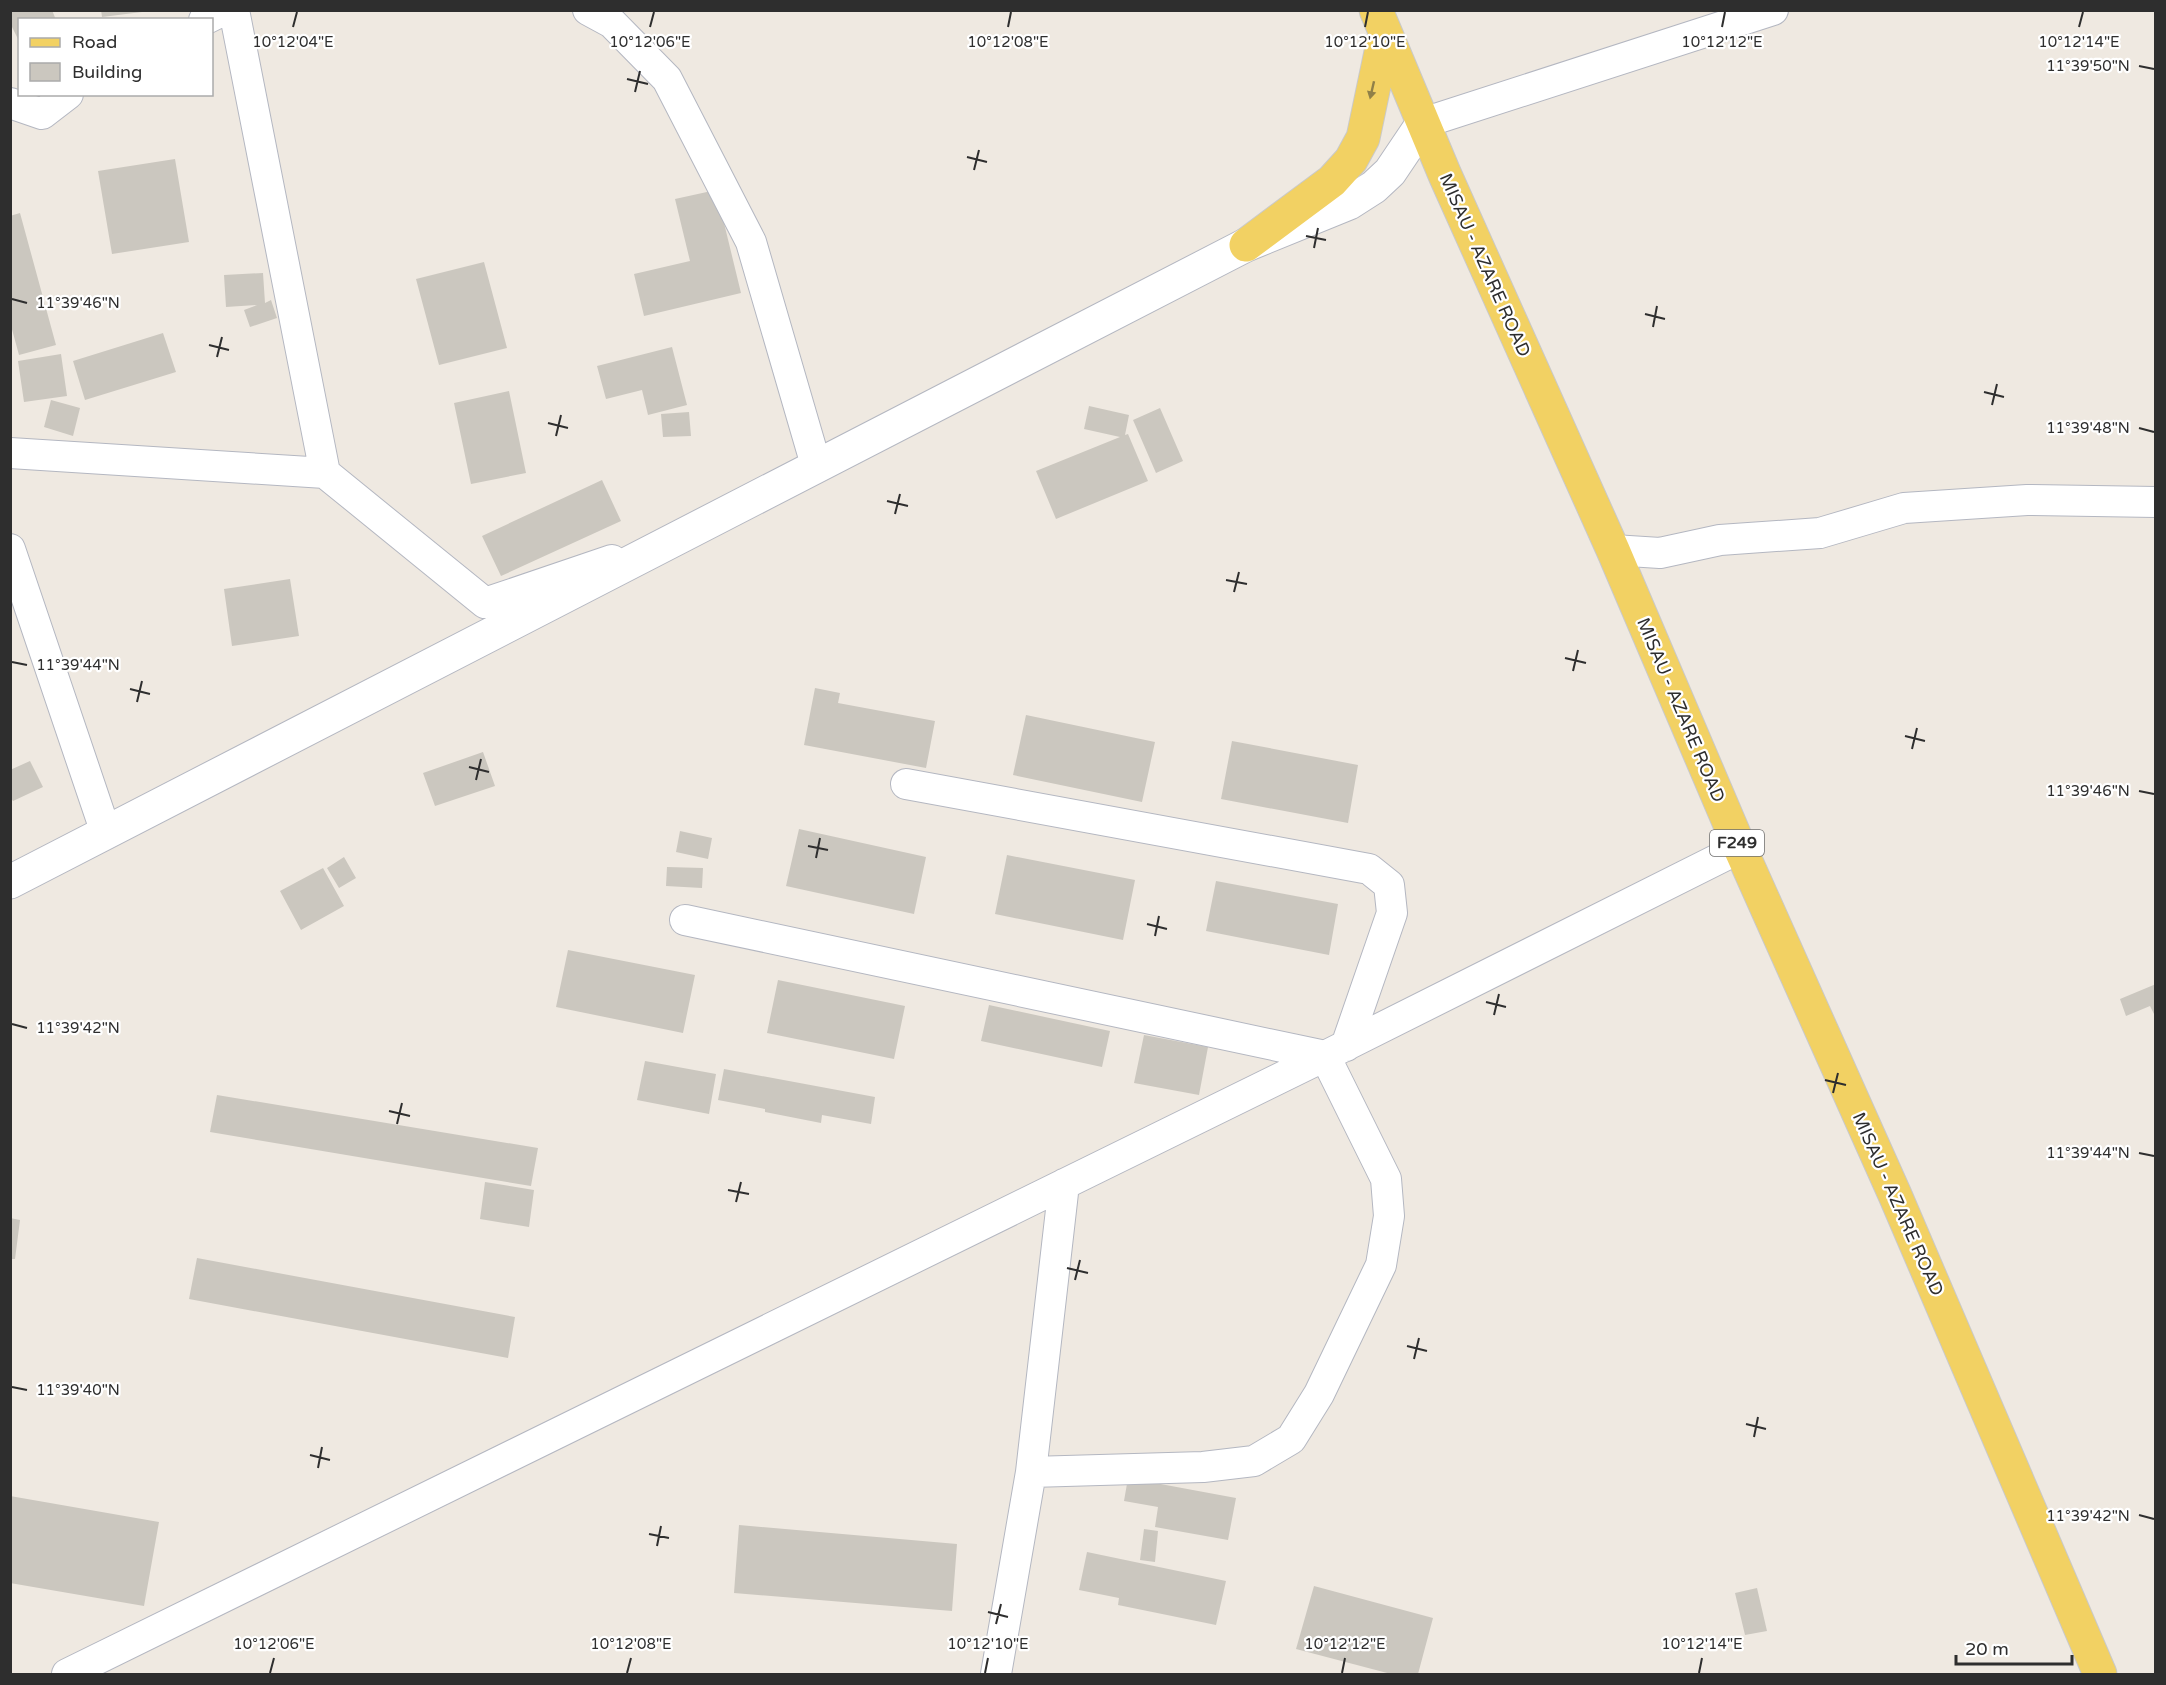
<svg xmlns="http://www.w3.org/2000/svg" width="2166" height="1685" viewBox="0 0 2166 1685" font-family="'Varela Round',sans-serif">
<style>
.building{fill:#cbc7bf}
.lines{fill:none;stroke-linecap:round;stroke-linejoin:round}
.street-casing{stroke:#b4b7c1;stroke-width:32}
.secondary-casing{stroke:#b4b7c1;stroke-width:35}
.primary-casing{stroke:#c9c9c9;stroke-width:35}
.street{stroke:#fff;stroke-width:30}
.secondary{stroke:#fff;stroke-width:33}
.primary{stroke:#f2d163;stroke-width:33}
.oneway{fill:#908048}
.ticks{fill:none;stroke:#2e2e2e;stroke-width:2}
.labels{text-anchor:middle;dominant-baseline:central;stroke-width:4.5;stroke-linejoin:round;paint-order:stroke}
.shield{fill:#fff;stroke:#6d6d6d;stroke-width:1.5}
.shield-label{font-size:16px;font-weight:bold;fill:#2e2e2e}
.street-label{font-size:18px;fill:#2e2e2e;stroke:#fff}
.ticks-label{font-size:15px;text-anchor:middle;fill:#2e2e2e;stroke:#fff;stroke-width:4.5;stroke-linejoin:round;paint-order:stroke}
</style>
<rect width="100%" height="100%" fill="#efe9e1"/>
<path class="building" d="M10,10H52L56,20H20V43L10,23Z
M101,10H142V12L102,17Z
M175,159L189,242L112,254L98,171Z
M716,190L741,293L644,316L634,274L690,261L675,199Z
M20,213L56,345L19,355L10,322V216Z
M484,262L507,348L439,365L416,279Z
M263,273L265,303L271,300L277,318L250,327L244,310L257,305L226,307L224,275Z
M163,333L176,372L85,400L73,361Z
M672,347L687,405L648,415L642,390L606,399L597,366Z
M61,354L67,396L24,402L18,361Z
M509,391L526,473L471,484L454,403Z
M51,400L80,408L73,436L44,427Z
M1089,406L1129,415L1125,435L1128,434L1148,481L1056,519L1036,471L1120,437L1084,429Z
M1160,408L1183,461L1156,473L1133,420Z
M689,412L691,436L663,437L661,414Z
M602,480L621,521L501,576L482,536Z
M290,579L299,636L232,646L224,589Z
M815,688L840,693L838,703L935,721L926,768L804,745Z
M1026,715L1155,742L1142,802L1013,775Z
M1232,741L1358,765L1348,823L1221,799Z
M483,752L495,786L435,806L423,773Z
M30,761L43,787L13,801L10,797V770Z
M799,829L926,857L914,914L786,886Z
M680,831L712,838L708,859L676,852Z
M1007,855L1135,880L1123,940L995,914Z
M344,857L356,878L339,888L327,868Z
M667,867L703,868L702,888L666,886Z
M323,868L344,906L301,930L280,891Z
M1216,881L1338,904L1329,955L1206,931Z
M568,950L695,975L683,1033L556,1007Z
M778,980L905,1006L894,1059L767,1033Z
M2156,984V1018L2150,1006L2126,1016L2120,999Z
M989,1005L1110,1031L1102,1067L981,1041Z
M1144,1035L1208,1047L1199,1095L1134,1083Z
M645,1061L716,1074L709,1114L637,1100Z
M724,1069L875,1097L871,1124L822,1115L821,1123L765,1112V1109L718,1100Z
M217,1095L538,1148L531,1186L210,1132Z
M485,1182L534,1190L529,1227L480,1219Z
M10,1218L20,1220L15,1259H10Z
M197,1258L515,1317L508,1358L189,1299Z
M1128,1478L1236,1498L1228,1540L1155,1527L1158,1507L1124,1501Z
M10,1496L159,1522L144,1606L10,1583Z
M739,1525L957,1544L952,1611L734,1593Z
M1144,1529L1158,1531L1155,1562L1140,1560Z
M1087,1552L1226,1581L1216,1625L1118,1605L1119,1598L1079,1590Z
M1314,1586L1433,1618L1418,1674H1391L1296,1649Z
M1757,1588L1767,1631L1745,1635L1735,1593Z"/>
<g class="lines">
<defs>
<path id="street" d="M234,10L325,473
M588,10L612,23L667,79L751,242L816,465
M204,20L224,10
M10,103L42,114L68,94
M1423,123L1773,10
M10,453L325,473L485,603L612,560
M10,549L106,833
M1613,550L1660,553L1720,540L1820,533L1904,508L2027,500L2156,502
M906,784L1369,869L1389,885L1392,913L1346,1046
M685,920L1325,1056L1386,1179L1389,1216L1381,1265L1319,1394L1291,1439L1254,1461L1203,1467L1031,1472L1064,1184
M67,1674L1325,1056L1740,848
M996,1674L1031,1472"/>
<path id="secondary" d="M10,882L1246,245L1349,203L1374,187L1390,172L1423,123"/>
<path id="primary" d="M1376,10L1445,175L1613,550L1740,848L1895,1195L2100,1674
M1246,245L1332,181L1351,160L1363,138L1385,33"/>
</defs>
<use href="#street" class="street-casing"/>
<use href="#secondary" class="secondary-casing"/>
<use href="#primary" class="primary-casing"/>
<use href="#street" class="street"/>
<use href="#secondary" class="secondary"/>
<use href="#primary" class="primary"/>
</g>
<defs><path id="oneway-solid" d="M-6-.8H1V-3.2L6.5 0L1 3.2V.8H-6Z" transform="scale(1.5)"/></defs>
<use class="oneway" href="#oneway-solid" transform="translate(1372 90) rotate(103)"/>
<path class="ticks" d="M293,27L297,12M650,27L654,12M1008,27L1011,12M1365,27L1368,12M1722,27L1725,12M2079,27L2083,12M2139,66L2154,69M627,79L648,84M635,92L640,71M967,157L987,162M974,170L979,150M1306,236L1326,240M1314,248L1318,228M12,299L27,303M1645,314L1665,319M1653,327L1657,306M209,345L229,350M217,357L222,337M1984,392L2004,397M1992,405L1997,384M548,423L568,428M2139,428L2154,432M556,436L561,415M887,501L908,506M895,514L900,494M1226,580L1247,584M1234,592L1239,572M1565,658L1586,663M12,662L27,665M1573,671L1578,650M130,689L150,694M137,702L142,681M1905,736L1925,741M1912,749L1917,728M469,767L489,772M476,780L481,759M2139,791L2154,794M808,846L828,850M816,858L820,838M1147,924L1167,929M1155,936L1159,916M1486,1002L1506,1007M1494,1015L1499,994M12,1024L27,1028M1825,1080L1846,1085M1833,1093L1838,1073M389,1111L410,1116M397,1124L402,1103M2139,1153L2154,1156M728,1190L749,1194M736,1202L741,1182M1067,1268L1088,1273M1075,1280L1080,1260M1407,1346L1427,1351M1414,1359L1419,1338M12,1387L27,1390M1746,1424L1766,1429M1754,1437L1758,1417M310,1455L330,1460M318,1468L322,1447M2139,1515L2154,1519M649,1534L669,1538M657,1546L661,1526M988,1612L1008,1617M996,1624L1001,1604M270,1673L274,1658M627,1673L631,1658M985,1673L988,1658M1342,1673L1345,1658M1699,1673L1702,1658"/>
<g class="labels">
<rect class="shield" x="1710" y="830" width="54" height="26" rx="4.5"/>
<g class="shield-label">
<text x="1737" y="843">F249</text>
</g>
<g class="street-label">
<text transform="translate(1485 265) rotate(66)">MISAU - AZARE ROAD</text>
<text transform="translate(1681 710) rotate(67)">MISAU - AZARE ROAD</text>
<text transform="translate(1898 1204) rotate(66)">MISAU - AZARE ROAD</text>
</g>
</g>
<g class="ticks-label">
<text x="1365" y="47">10°12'10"E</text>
<text x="1722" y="47">10°12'12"E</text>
<text x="2079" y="47">10°12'14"E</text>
<text x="293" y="47">10°12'04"E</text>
<text x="650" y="47">10°12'06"E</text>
<text x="1008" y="47">10°12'08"E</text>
<text x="2088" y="71">11°39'50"N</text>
<text x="78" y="308">11°39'46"N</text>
<text x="2088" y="433">11°39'48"N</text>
<text x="78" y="670">11°39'44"N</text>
<text x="2088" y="796">11°39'46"N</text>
<text x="78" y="1033">11°39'42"N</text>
<text x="2088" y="1158">11°39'44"N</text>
<text x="78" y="1395">11°39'40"N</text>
<text x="2088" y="1521">11°39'42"N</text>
<text x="274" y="1649">10°12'06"E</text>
<text x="631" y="1649">10°12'08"E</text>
<text x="988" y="1649">10°12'10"E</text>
<text x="1345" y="1649">10°12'12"E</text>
<text x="1702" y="1649">10°12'14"E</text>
</g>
<rect width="2166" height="1685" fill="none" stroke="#2e2e2e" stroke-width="24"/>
<rect x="18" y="18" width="195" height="78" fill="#ffffff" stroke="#ababab" stroke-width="1.5"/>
<rect x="30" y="38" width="30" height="9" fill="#f2d163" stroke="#ababab" stroke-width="1.5"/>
<text x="72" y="48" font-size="18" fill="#2e2e2e">Road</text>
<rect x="30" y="63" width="30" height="18" fill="#cbc7bf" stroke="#ababab" stroke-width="1.5"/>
<text x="72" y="78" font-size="18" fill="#2e2e2e">Building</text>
<path d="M1956 1655v9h116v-9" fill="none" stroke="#2e2e2e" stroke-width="3"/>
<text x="1965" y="1655" font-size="18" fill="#2e2e2e" stroke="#ffffff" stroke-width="4.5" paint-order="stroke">20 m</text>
</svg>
